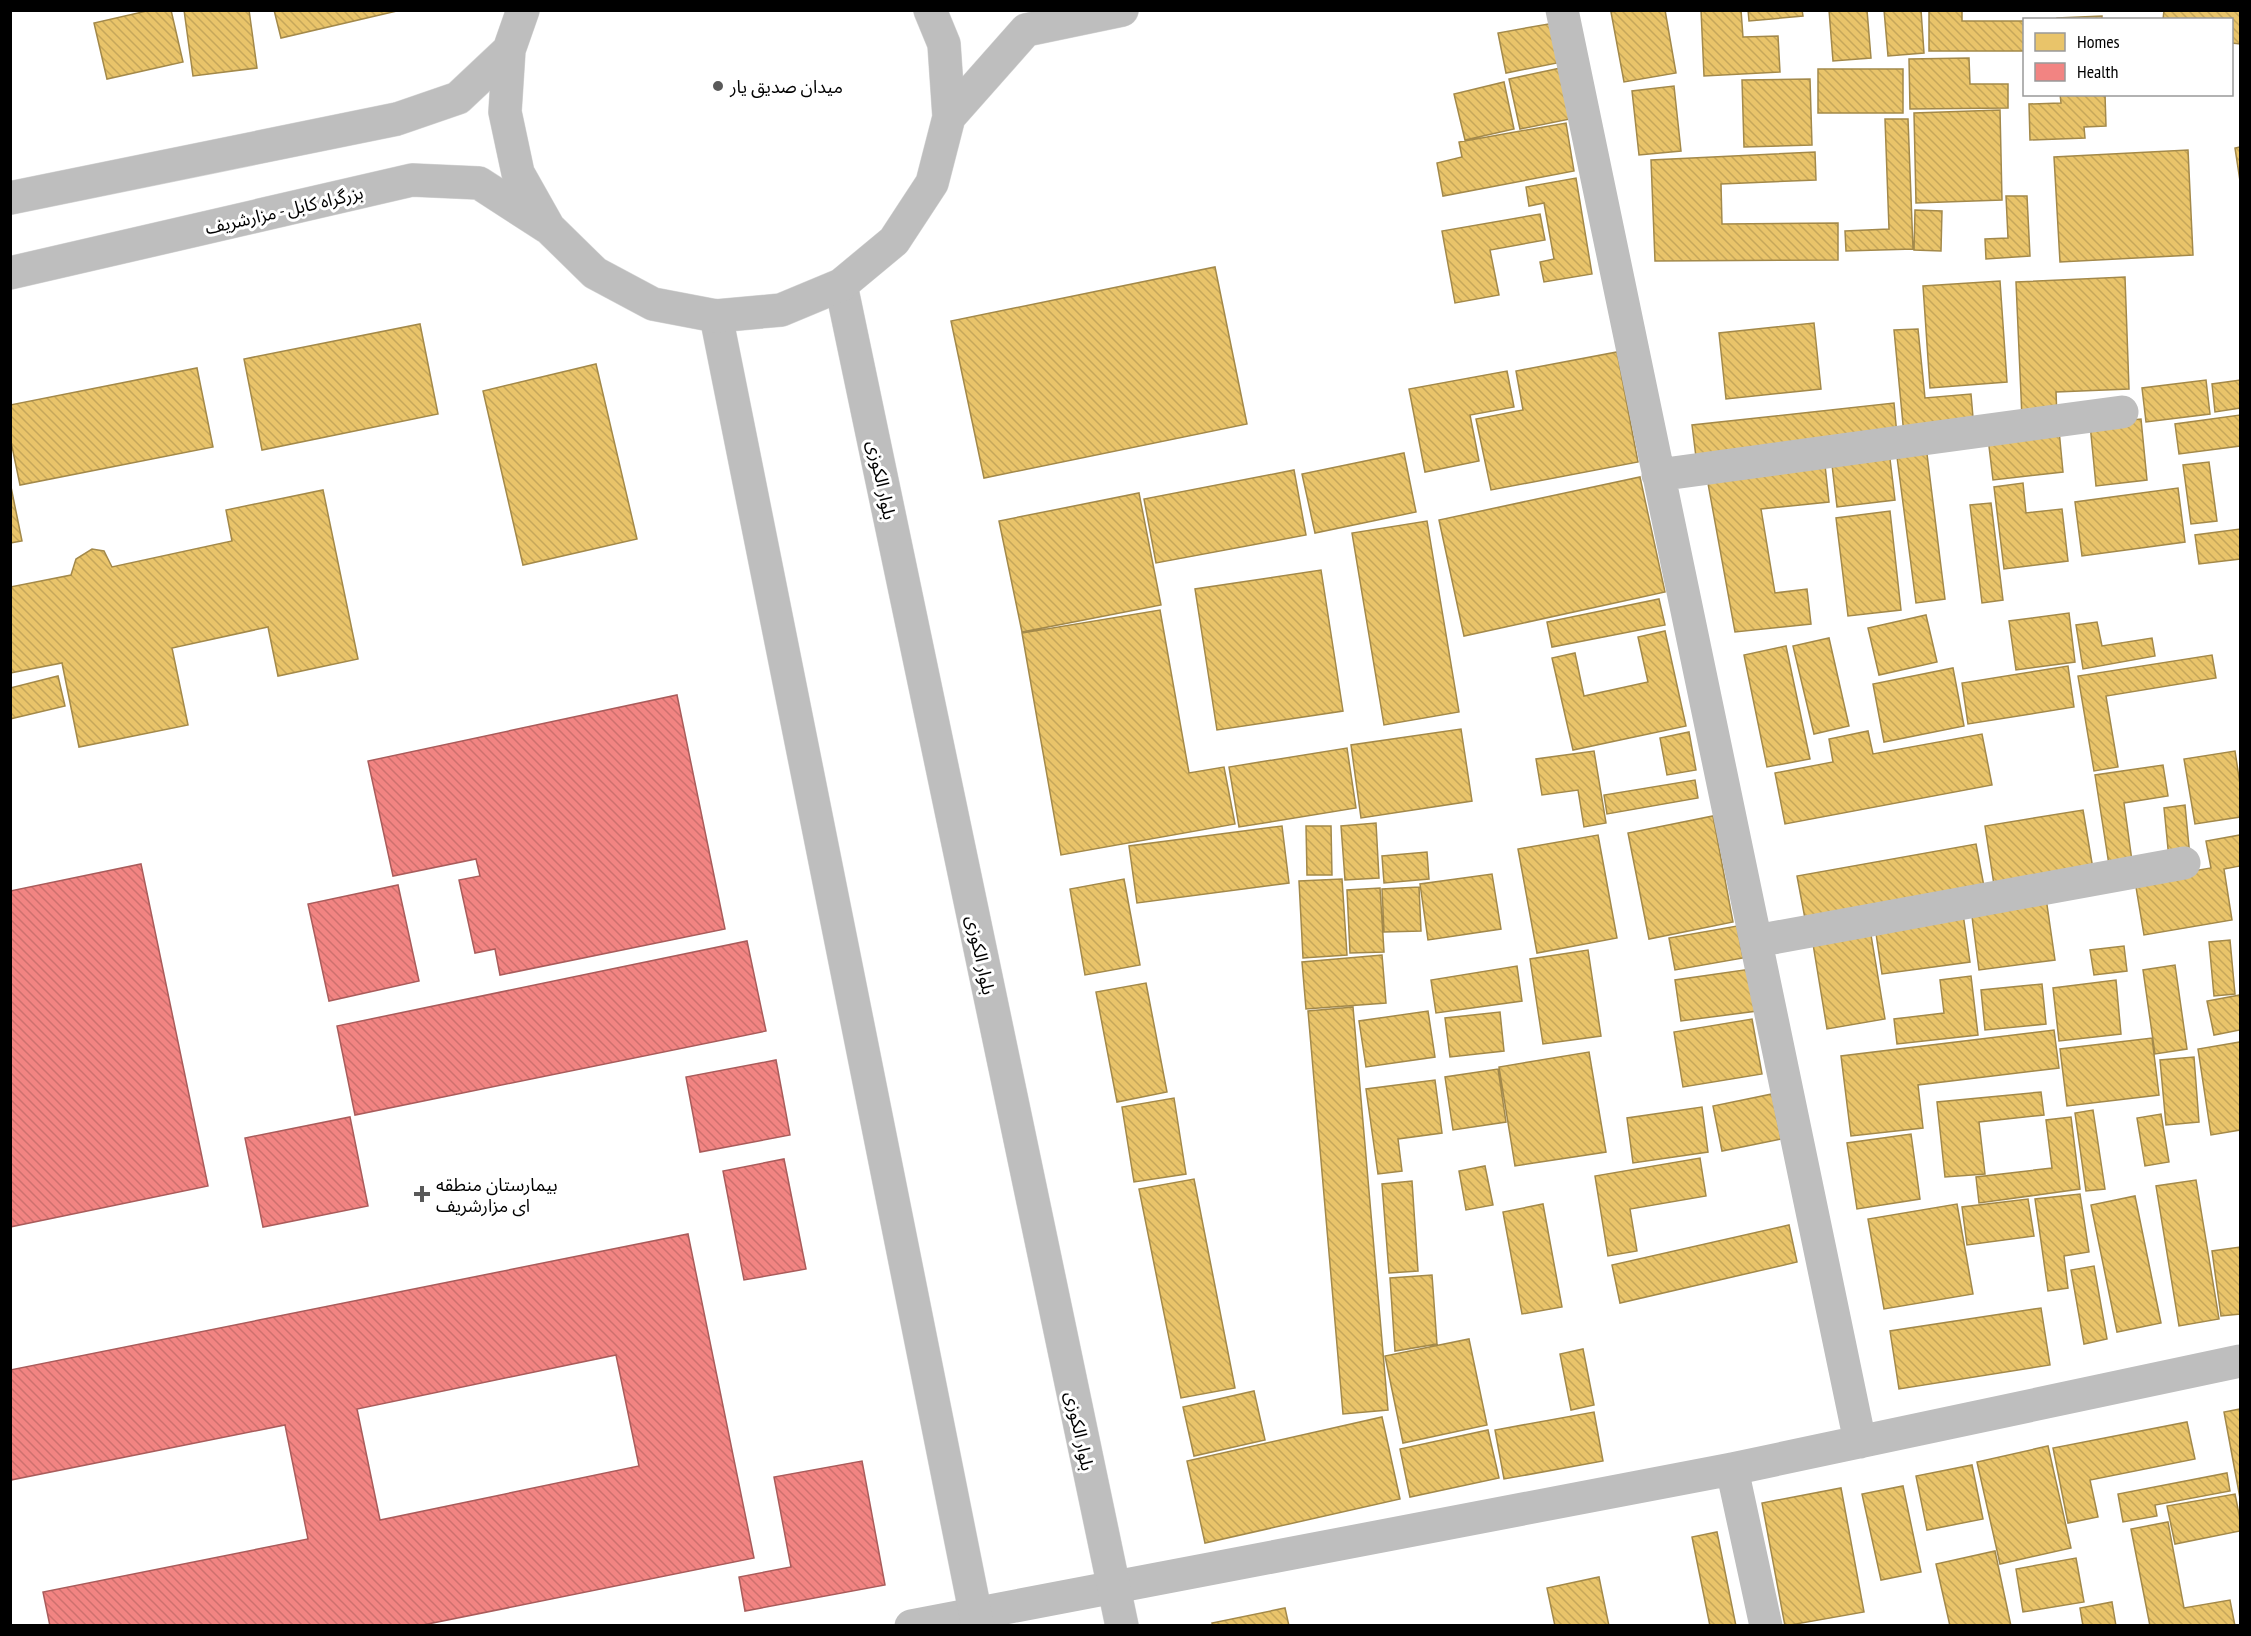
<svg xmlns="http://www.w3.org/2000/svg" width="2251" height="1636" viewBox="0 0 2251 1636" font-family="'PT Sans Narrow','Noto Sans Arabic',sans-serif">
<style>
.homes{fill:url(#homes-back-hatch);stroke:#a3894a;stroke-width:1.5}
.health{fill:url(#health-back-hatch);stroke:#a95c5b;stroke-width:1.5;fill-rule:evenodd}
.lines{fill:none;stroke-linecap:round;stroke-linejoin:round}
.primary-casing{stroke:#dbdbdb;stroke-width:34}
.trunk-casing{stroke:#dbdbdb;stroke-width:34}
.minor{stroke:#bebebe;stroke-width:33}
.primary{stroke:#bebebe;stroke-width:33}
.trunk{stroke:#bebebe;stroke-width:33}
.poi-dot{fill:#595959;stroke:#fff;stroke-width:2}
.labels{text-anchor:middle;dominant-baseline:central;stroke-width:6;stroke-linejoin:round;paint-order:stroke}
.poi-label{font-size:18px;fill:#000;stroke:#fff;text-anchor:start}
.street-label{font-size:18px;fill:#000;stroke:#fff}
</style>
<defs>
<pattern id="homes-back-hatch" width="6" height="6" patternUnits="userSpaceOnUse" patternTransform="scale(1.5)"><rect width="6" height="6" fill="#e9c46a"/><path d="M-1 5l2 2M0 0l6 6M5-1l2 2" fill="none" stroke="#c6a75a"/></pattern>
<pattern id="health-back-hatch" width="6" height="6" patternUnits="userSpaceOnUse" patternTransform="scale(1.5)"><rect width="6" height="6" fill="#f28482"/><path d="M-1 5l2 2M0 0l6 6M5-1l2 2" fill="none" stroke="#ce706e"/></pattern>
</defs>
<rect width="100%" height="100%" fill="#fff"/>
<path class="homes" d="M151,10H171L183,62L107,79L94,23Z
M184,10H249L257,68L193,76Z
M274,10H401L281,38Z
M1618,10H1665L1676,73L1624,82L1611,12Z
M1701,10H1741L1743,37L1778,36L1780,72L1704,76Z
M1748,10H1802L1803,16L1749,21Z
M1829,10H1867L1871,58L1833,61Z
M1884,10H1921L1924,53L1888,56Z
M1929,10H1962V21H2024V51H1929Z
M2164,10H2240V44L2232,43V20H2163Z
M2102,16V20H2057V18Z
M1554,23L1562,62L1506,73L1498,33Z
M1969,58L1970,84H2008V108L1910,109L1909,59Z
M1570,66L1580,117L1520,129L1509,79Z
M1818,69H1903V113H1818Z
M1810,79L1812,145L1744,147L1742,80Z
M1504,82L1514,129L1465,140L1454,94Z
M1674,86L1681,151L1639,155L1632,91Z
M2060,94H2105L2106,126L2084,127L2085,138L2030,140L2029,104L2061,103Z
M2000,110L2002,200L1916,203L1914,113Z
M1885,119H1908L1913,249L1846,251L1845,231L1889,229Z
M1566,123L1574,171L1443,196L1437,163L1462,157L1459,142Z
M2240,147V181L2235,148Z
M2188,150L2193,255L2060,262L2054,157Z
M1815,152L1816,180L1721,184L1722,224L1838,223V260L1655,261L1651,160Z
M1576,178L1592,274L1544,282L1540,262L1554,259L1544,203L1529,206L1526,187Z
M2006,196H2027L2030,256L1986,259L1985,239L2008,238Z
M1915,210L1942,211L1941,251L1914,250Z
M1540,214L1545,240L1490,250L1499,295L1455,303L1442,231Z
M1215,267L1247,424L984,478L951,321Z
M2125,277L2129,389L2056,392L2057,417L2022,418L2016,282Z
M2000,281L2007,382L1930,388L1923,286Z
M1814,323L1821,389L1726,399L1719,333Z
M420,324L438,414L262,450L244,359Z
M1918,329L1925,398L1971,394L1974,429L1904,435L1894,330Z
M1617,352L1638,462L1491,490L1476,419L1523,410L1516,371Z
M596,364L637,539L523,565L483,391Z
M197,368L213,447L20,485L10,437V405Z
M1507,371L1514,407L1470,415L1479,461L1425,472L1409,389Z
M2206,380L2210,414L2146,422L2142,388Z
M2240,380V408L2215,412L2212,384Z
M1894,403L1897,435L1696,457L1692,425Z
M2240,415V446L2179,454L2175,424Z
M2141,419L2147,480L2096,486L2090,424Z
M2059,430L2063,472L1993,480L1988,438Z
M1404,453L1416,512L1315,533L1302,474Z
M1927,454L1945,599L1916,603L1897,457Z
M1890,459L1895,500L1837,507L1832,465Z
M2209,462L2217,521L2191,524L2183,465Z
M1825,465L1829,502L1761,509L1775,593L1807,589L1811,624L1735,632L1707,478Z
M1294,470L1306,535L1156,563L1144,499Z
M1640,477L1665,592L1464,636L1439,520Z
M10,482L22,541L10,543Z
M2023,483L2026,513L2062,509L2068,561L2004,569L1994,487Z
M2178,488L2185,542L2082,556L2075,502Z
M323,490L358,659L278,676L268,627L172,648L188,725L79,747L62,663L10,673V587L71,575L76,559L92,549L104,551L112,567L232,541L226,510Z
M1139,493L1161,605L1022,632L999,521Z
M1991,503L2003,600L1982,603L1970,505Z
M1890,511L1901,610L1848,616L1836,518Z
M1427,521L1459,712L1384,725L1352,533Z
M2240,529V559L2199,564L2195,535Z
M1321,570L1343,711L1217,730L1195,589Z
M1659,599L1665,625L1552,647L1547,622Z
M1160,610L1189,773L1224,767L1235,824L1061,855L1022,633Z
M2069,613L2075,662L2016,670L2009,621Z
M1926,615L1937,662L1879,675L1868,628Z
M2097,622L2102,646L2152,638L2155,656L2083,669L2076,625Z
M1665,631L1686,726L1573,750L1552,658L1575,653L1584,696L1648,682L1638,637Z
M1829,638L1849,726L1814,734L1793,646Z
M1786,646L1810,759L1767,767L1744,655Z
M2212,655L2216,678L2106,696L2118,767L2094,771L2078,676Z
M2068,666L2074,707L1968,724L1962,683Z
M1953,668L1964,726L1884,742L1873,684Z
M58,676L65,706L10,719V688Z
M1461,729L1472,801L1361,818L1351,745Z
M1868,731L1873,754L1982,734L1992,785L1785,824L1775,773L1833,762L1829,739Z
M1689,732L1696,770L1667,775L1660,738Z
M1347,748L1356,808L1239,827L1229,767Z
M1594,751L1606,823L1584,827L1578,790L1542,795L1536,759Z
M2235,751L2240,784V817L2195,824L2184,759Z
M2163,765L2168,796L2124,803L2132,861L2109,865L2095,775Z
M1695,780L1698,798L1607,814L1604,795Z
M2185,805L2190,857L2169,859L2164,808Z
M2083,810L2093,869L1994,885L1985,826Z
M1713,816L1733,922L1649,939L1628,833Z
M1376,823L1379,878L1345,880L1341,826Z
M1282,826L1289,883L1137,903L1129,846Z
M1306,826H1331L1332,875H1307Z
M1598,835L1617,938L1537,953L1518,849Z
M2240,835V866L2224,869L2232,920L2144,935L2135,881L2211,868L2206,841Z
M1976,844L1985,892L1806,924L1797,876Z
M1427,852L1429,879L1384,883L1382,856Z
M1492,874L1501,929L1428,940L1420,884Z
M1124,879L1140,965L1085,975L1070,889Z
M1342,879L1347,955L1303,958L1299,881Z
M1419,887L1421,931L1384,932L1382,889Z
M1380,888L1384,952L1350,953L1347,890Z
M2046,898L2055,960L1979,970L1971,909Z
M1963,914L1970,962L1882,974L1875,927Z
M1737,926L1743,958L1675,970L1669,938Z
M1870,929L1885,1019L1827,1029L1812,938Z
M2230,940L2235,994L2214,996L2209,942Z
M2124,946L2127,971L2094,975L2090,950Z
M1588,950L1601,1036L1543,1044L1530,959Z
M1382,955L1386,1003L1306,1009L1302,962Z
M2175,965L2187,1049L2155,1054L2143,970Z
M1517,966L1522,1001L1436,1013L1431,980Z
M1751,969L1757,1011L1681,1021L1675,980Z
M1971,976L1978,1035L1897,1044L1894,1019L1944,1013L1940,980Z
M2116,980L2121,1034L2059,1041L2053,988Z
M1146,983L1167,1092L1117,1102L1096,992Z
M2042,984L2046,1024L1985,1030L1981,990Z
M2240,995V1030L2214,1035L2207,1001Z
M1353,1007L1388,1410L1343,1414L1308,1011Z
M1428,1011L1435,1057L1366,1067L1359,1021Z
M1500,1012L1504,1051L1450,1057L1445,1018Z
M1752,1019L1762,1074L1683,1087L1674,1032Z
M2054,1030L2059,1068L1918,1085L1923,1128L1851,1136L1841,1056Z
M2152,1038L2159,1095L2067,1106L2060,1049Z
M2240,1042V1130L2211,1135L2198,1049Z
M1589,1052L1606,1152L1515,1166L1499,1067Z
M2194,1057L2199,1122L2166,1125L2160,1060Z
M1498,1069L1506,1122L1453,1130L1445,1077Z
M1435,1080L1442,1133L1398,1139L1402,1171L1378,1174L1366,1089Z
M2041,1092L2044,1115L1979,1122L1985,1174L1945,1177L1937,1102Z
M1772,1094L1781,1139L1722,1151L1713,1106Z
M1174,1098L1186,1174L1134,1182L1122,1107Z
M1702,1107L1708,1152L1633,1163L1627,1118Z
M2093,1110L2105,1189L2086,1191L2075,1113Z
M2161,1114L2169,1162L2145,1166L2137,1118Z
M2071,1117L2080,1189L1979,1203L1976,1177L2052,1168L2046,1120Z
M1911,1134L1920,1199L1857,1209L1847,1143Z
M1700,1158L1706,1196L1630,1209L1637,1251L1608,1256L1595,1176Z
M1485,1166L1493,1205L1466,1210L1459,1171Z
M1194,1179L1235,1388L1181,1398L1139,1189Z
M2196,1180L2219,1319L2179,1326L2156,1186Z
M1412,1181L1418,1271L1389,1273L1382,1184Z
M2080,1194L2089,1252L2064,1256L2068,1288L2048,1291L2035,1199Z
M2135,1196L2161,1323L2117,1332L2091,1205Z
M2028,1199L2034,1236L1967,1245L1962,1207Z
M1543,1204L1562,1307L1522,1314L1503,1212Z
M1957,1204L1973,1294L1884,1309L1868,1219Z
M1789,1225L1797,1262L1620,1303L1612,1265Z
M2240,1247V1314L2221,1316L2212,1251Z
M2094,1266L2107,1339L2084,1344L2071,1270Z
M1432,1275L1437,1344L1395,1351L1390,1278Z
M2041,1308L2050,1365L1899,1389L1890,1331Z
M1469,1339L1487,1425L1403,1443L1385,1356Z
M1583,1349L1594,1405L1571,1410L1560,1354Z
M1254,1391L1265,1440L1194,1456L1183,1407Z
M2240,1409V1498L2224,1412Z
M1594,1412L1603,1461L1504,1479L1495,1430Z
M1382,1417L1400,1499L1205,1543L1187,1461Z
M2187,1422L2195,1459L2090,1480L2098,1517L2068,1523L2053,1448Z
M1488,1430L1499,1478L1410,1497L1400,1449Z
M2048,1446L2071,1548L2000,1564L1977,1462Z
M1972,1465L1983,1519L1927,1530L1916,1476Z
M2227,1473L2230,1491L2155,1505L2157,1516L2123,1522L2118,1494Z
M1903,1486L1921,1572L1881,1580L1862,1494Z
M1841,1488L1864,1612L1785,1626L1762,1503Z
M2235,1494L2240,1519V1531L2175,1544L2167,1506Z
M2168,1522L2184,1608L2230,1600L2235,1626H2150L2131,1529Z
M1717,1532L1736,1626H1710L1692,1537Z
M1995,1551L2011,1626H1950L1936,1564Z
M2076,1558L2084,1602L2023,1612L2016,1569Z
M1599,1577L1609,1626H1555L1547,1588Z
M2112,1602L2116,1626H2083L2080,1608Z
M1285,1608L1289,1626H1213L1212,1623Z"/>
<path class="health" d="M677,695L725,929L500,975L495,949L475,953L459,880L480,876L476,859L393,876L368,761Z
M141,864L208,1186L10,1227V891Z
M398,885L419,981L329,1001L308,904Z
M747,941L766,1031L355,1115L337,1026Z
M776,1060L790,1135L700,1152L686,1077Z
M350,1117L368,1206L263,1227L245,1138Z
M784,1159L806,1269L744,1280L723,1171Z
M688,1234L754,1558L418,1626H50L43,1592L308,1539L285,1425L11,1480L10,1370ZM616,1355L639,1466L380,1520L357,1409Z
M862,1461L885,1585L745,1611L739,1577L791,1567L774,1477Z"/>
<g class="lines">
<defs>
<path id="primary" d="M841,285L1122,1626
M716,316L978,1626"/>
<path id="trunk" d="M523,10L509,50L505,112L518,173L549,228L595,273L653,304L716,316L781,310L841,285L894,241L932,183L949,117L944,44L930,10
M949,117L1026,30L1122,10
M10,198L397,119L458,98L509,50
M10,273L412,180L479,183L547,227"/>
</defs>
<use href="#primary" class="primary-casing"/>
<use href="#trunk" class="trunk-casing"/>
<path class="minor" d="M1562,10L1860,1442
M1658,475L2122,412
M1756,941L2184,863
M1732,1469L1766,1626
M911,1626L1732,1469L2240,1361"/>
<use href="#primary" class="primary"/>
<use href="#trunk" class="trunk"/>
</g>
<g class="poi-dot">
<circle cx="718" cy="86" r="6"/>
<path d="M419 1185h6v6h6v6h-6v6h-6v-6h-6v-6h6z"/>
</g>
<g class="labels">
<g class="poi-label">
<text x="730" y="86">میدان صدیق یار</text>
<text x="436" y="1184">بیمارستان منطقه<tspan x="436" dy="21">ای مزارشریف</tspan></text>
</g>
<g class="street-label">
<text transform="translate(284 210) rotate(-13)">بزرگراه کابل - مزارشریف</text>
<text transform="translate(882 480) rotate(78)">بلوار الکوزی</text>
<text transform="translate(981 955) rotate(78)">بلوار الکوزی</text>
<text transform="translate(1080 1431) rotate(78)">بلوار الکوزی</text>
</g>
</g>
<rect width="2251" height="1636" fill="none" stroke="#000000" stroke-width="24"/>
<rect x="2023" y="18" width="210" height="78" fill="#ffffff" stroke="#999999" stroke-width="1.5"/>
<rect x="2035" y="33" width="30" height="18" fill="#e9c46a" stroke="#999999" stroke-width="1.5"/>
<text x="2077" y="48" font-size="18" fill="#000000">Homes</text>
<rect x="2035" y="63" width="30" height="18" fill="#f28482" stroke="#999999" stroke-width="1.5"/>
<text x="2077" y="78" font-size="18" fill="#000000">Health</text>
</svg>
